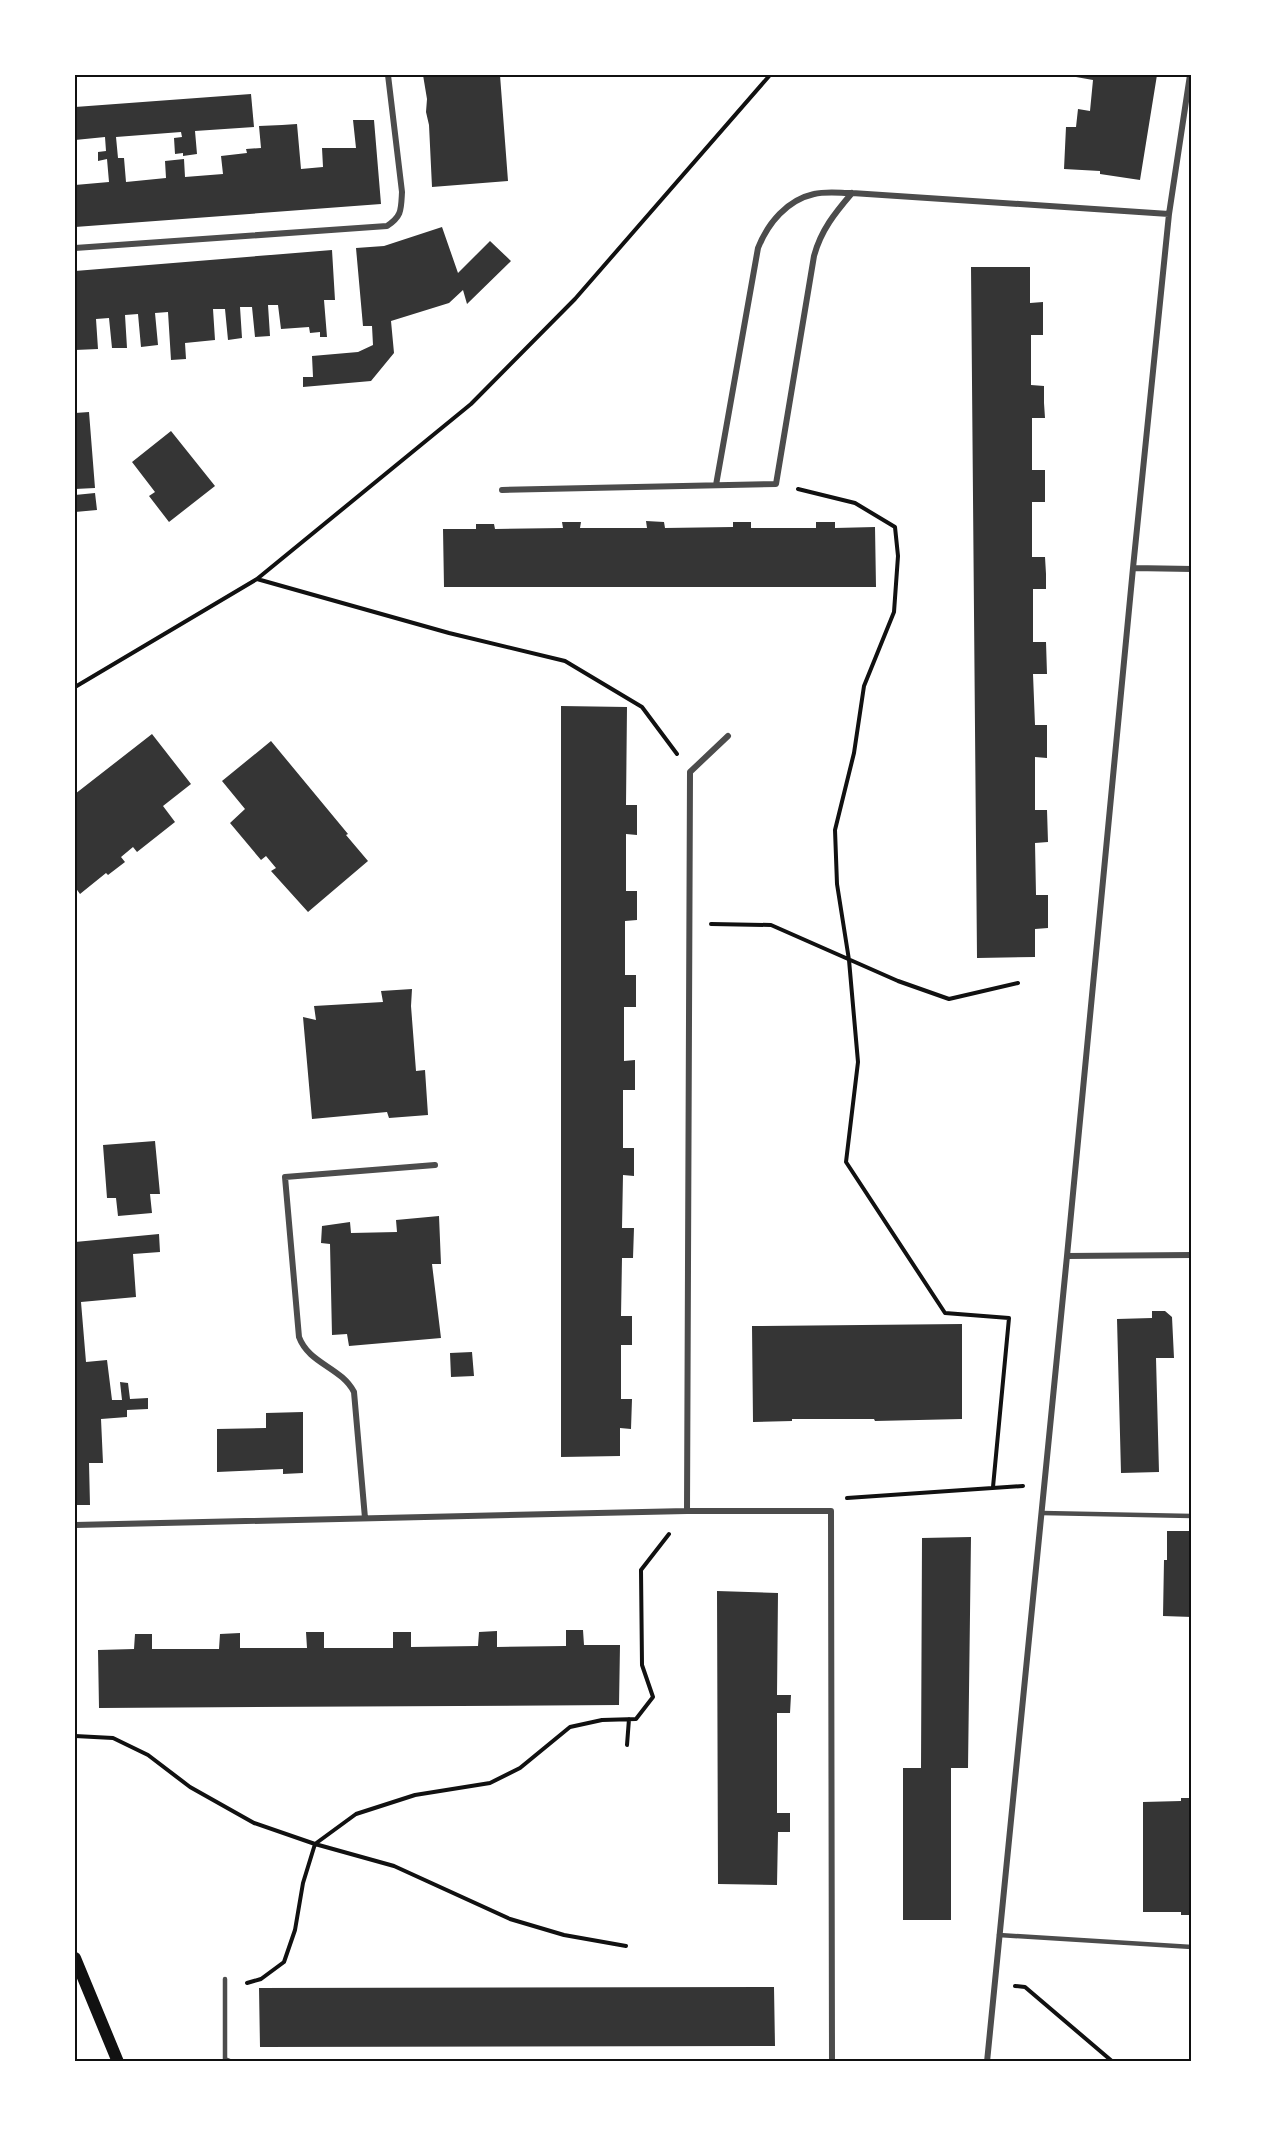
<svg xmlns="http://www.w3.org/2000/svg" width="1267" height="2137" viewBox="0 0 1267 2137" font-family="'Space Grotesk',sans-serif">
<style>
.building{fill:#353535}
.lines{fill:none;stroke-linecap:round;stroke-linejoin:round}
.path{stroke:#111;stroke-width:4}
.service{stroke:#4c4c4c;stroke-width:4.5}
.minor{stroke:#4c4c4c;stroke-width:6}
.secondary{stroke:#111;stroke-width:12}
.neatline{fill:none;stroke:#111;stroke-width:2}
</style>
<rect width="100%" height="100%" fill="#fff"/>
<path class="building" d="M423,75H500L508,181L432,187L429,125L426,112L427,99Z
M1076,75H1157L1140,180L1100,174V171L1064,169L1066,127H1076L1078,109L1090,111L1093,80L1076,77Z
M251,94L254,127L195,131L197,154L183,156V153L175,154L174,138L182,137L181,132L116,137L118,158H124L126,182L166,178L165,161L184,159L185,177L223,174L221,156L247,153L246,149L261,148L259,126L282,125L297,124L301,169L323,167L322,148H356L353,120H374L381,204L75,227V185L109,182L107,159L98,161V152L106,151L105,137L75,140V107Z
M442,227L458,273L490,241L511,261L467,304L463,290L449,303L391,321L394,353L371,381L303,387V377H313L312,356L358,352L373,345L372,326H363L356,248L384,246Z
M332,250L335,300H324L327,337H320V332L310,333L309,327L281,329L278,305H268L270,336L255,337L252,307H240L242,338L228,340L225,309H213L215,340L185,343L186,359L171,360L168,312L155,313L158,345L141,347L138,314L125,315L127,348H112L109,318L96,319L98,349L75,350V271Z
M971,267H1030V303L1043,302V335H1031V385L1044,386V403L1045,418H1032V470H1045V502H1032V557H1045L1046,574V589H1033V642H1046L1047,674H1033L1035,725H1047V758L1035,757V810H1047L1048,842L1035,843L1036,895H1048V928L1035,929V957L977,958Z
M89,412L95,488L75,489V413Z
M171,431L215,486L169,522L149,496L155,492L132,462Z
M95,493L97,510L75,512V495Z
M646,521L664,522L665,528L733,527V522H751V528H816V522H835V528L875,527L876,587H444L443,529H476V524H494L495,529L563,528L562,522H581L580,528H647Z
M561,706L627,707L626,805H637V835L626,834V891H637V920L625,921V975H636V1007H624V1061L635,1060V1090H623V1148H634V1176L623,1175L622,1228H634L633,1258H622L621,1316H632V1345H621V1399H632L631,1429L620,1428V1456L561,1457Z
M152,734L191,784L163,806L175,822L137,852L133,847L121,857L125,862L108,875L106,873L80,894L75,887V794Z
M271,741L348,834L346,835L368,861L308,912L271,871L276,868L266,856L261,860L230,823L245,809L222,781Z
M412,989L411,1006L416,1071L425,1070L428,1115L389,1118L387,1112L312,1119L303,1017L316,1020L314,1006L383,1002L381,991Z
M155,1141L160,1194H150L152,1213L118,1216L116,1198H107L103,1145Z
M439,1216L441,1264H432L441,1338L349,1346L347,1334L332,1335L330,1244L321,1243L322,1226L350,1222L351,1233L397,1232L396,1220Z
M159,1234L160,1252L133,1254L136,1297L81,1302L86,1362L107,1360L112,1400H122L120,1382L128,1383L130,1399L148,1398V1409L127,1410V1417L101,1419L103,1463H89L90,1505H75V1242Z
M1152,1311H1165L1172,1317L1174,1358H1156L1159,1472L1121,1473L1117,1319L1152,1318Z
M962,1324V1419L875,1421L874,1419H792V1421L753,1422L752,1326Z
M472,1352L474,1376L451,1377L450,1353Z
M303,1412V1473L283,1474V1469L217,1472V1429L266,1428V1413Z
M1167,1531H1192V1617L1163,1616L1164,1560H1167Z
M971,1537L968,1768H951V1920H903V1768H921L922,1538Z
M717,1591L778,1593L777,1695H791L790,1713H777V1813H790V1832H778L777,1885L718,1884Z
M566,1630H583L584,1645H620L619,1705L99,1708L98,1650L134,1649L135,1634H152V1649H219L220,1634L240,1633V1648H307L306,1632H324V1648H393V1632H411V1647L478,1646L479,1632L497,1631V1647L566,1646Z
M1181,1798H1192V1915H1181V1912H1143V1802L1181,1801Z
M774,1987L775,2046L260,2047L259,1988Z"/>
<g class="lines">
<path class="path" d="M798,489L855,503L895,527L898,556L894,612L864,686L854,753L835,830L837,884L849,960L858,1062L846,1162L945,1313L1009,1318L993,1487
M257,579L449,633L565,661L642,707L677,754
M75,687L257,579L471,404L575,299L770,75
M711,924L771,925L898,981L949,999L1018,983
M847,1498L1023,1486
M75,1736L113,1738L148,1755L190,1787L254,1823L315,1844L394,1866L510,1919L564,1935L626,1946
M627,1745L629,1719
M247,1983L261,1979L284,1962L295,1930L303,1883L315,1844L356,1814L415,1795L490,1783L520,1768L570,1727L602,1720L636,1719L653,1697L642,1665L641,1570L669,1534
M1015,1986L1025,1987L1113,2062"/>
<path class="service" d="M1042,1513L1192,1516
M999,1935L1192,1947
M225,1979V2059L232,2062"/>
<path class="minor" d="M75,248L387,226C402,216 401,210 402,192L388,75
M716,485L758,248C768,223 787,200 814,194C826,191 840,193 852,193L1169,214
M502,490L776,484L814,256C821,230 835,213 852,193
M1133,568L1192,569
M1067,1256L1192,1255
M687,1511L690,772L728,736
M365,1518L354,1392C341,1367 309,1364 299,1337L285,1177L435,1165
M75,1525L687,1511H831L832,2062
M987,2062L1067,1256L1133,568L1169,214L1190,75"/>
<path class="secondary" d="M75,1958L118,2062"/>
</g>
<rect width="1267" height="2137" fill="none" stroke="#ffffff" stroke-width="153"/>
<rect x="76" y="76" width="1114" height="1984" class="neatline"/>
</svg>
